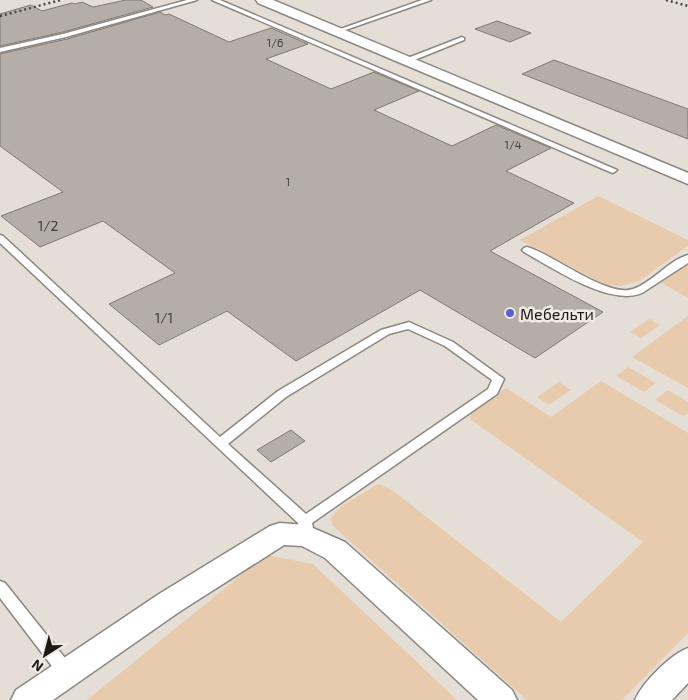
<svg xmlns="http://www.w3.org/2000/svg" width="688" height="700" viewBox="0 0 688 700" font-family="'Exo 2',sans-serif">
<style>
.green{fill:#e8cbad}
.building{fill:#b5aea8;stroke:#807a74}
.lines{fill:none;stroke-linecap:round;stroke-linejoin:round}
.lane-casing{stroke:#8d8781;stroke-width:3}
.street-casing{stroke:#8d8781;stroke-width:3}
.lane{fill:#fff;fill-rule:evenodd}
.street{fill:#fff;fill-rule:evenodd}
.rail{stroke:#4a4643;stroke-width:2.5;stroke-dasharray:2 3;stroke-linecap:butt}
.poi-dot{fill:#5a5fd7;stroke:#f2ebe4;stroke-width:2}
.labels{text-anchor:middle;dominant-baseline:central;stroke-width:5;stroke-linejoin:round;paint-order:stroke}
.far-number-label{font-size:11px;fill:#423e3b}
.number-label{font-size:14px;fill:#423e3b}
.poi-label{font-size:16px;fill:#1c1917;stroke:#f2ebe4;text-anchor:start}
</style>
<rect width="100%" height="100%" fill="#e4ded7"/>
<path class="green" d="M598,196L688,240V246L639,281L621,286L606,285L520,240Z
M688,264V298L661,283Z
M688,316V388L632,357Z
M649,319L660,325L641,338L630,332Z
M628,367L656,383L644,392L616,376Z
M601,381L688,433V633L622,700H527L333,526L330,518L342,506L378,484L392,490L561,622L643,542L470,419L473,410L506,388L551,417Z
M559,382L571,390L549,405L537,397Z
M668,390L688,402V413L683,416L655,400Z
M266,555L313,564L457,700H87Z"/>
<path class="building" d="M126,0H141L153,7L63,32L0,46V14L31,5L42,11L72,3L75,4L82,2L93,7Z
M160,12L165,15L169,14L229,42L271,28L308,44L266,59L331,89L374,72L419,91L374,110L452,146L496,125L551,148L506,171L574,203L490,251L603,312L535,358L420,290L296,361L227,311L159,345L109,304L175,273L103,221L40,247L1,216L63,192L0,146V54L67,39Z
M497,21L531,33L510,42L475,29Z
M554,60L688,109V139L522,74Z
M291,430L305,441L271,462L257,450Z"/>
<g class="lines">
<defs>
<path id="lane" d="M187,0H197L66,37L0,52V48L63,34Z
M212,0H220L617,170L613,173L610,172Z
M422,0H431L337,33L332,32Z
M462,37L464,38V40L407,63L400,61Z
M0,235L3,236L220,437L278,391L381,330L409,322L453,342L504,379L497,394L312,523L313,528L311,532L306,533L301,532L298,523L0,243ZM408,329L445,346L492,380L488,389L306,514L228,444L286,397L389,334Z
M527,247C553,254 607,298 633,289C652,283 669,260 688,255V263L642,293C610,307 551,267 524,252L522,250L524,248Z
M0,581L5,583L73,668L75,673L73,678L67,680L61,678L0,598Z"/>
<path id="street" d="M256,0H273L688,173V184L258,3Z
M280,523L306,525L345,542L512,690L517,700H478L325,558L302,546L284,545L179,612L53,700H11L16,690L159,594L270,526Z
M688,648V683L672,700H635C643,682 670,655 688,648Z"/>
</defs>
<use href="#lane" class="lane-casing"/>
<use href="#street" class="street-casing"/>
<use href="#lane" class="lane"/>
<use href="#street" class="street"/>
<path class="rail" d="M666,0L688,6
M0,16L61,0"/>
</g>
<circle class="poi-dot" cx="510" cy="313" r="5"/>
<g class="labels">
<g class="far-number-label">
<text x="275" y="42">1/6</text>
<text x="513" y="144">1/4</text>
<text x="288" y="181">1</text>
</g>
<g class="number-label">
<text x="48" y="225">1/2</text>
<text x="164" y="317">1/1</text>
</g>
<g class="poi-label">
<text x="520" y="313">Мебельти</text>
</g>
</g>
<g transform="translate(45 655) rotate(216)" stroke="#f2ebe4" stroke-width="4" paint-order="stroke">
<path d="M0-4L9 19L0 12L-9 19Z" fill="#1c1917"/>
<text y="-8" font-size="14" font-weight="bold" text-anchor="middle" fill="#1c1917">N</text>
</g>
</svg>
